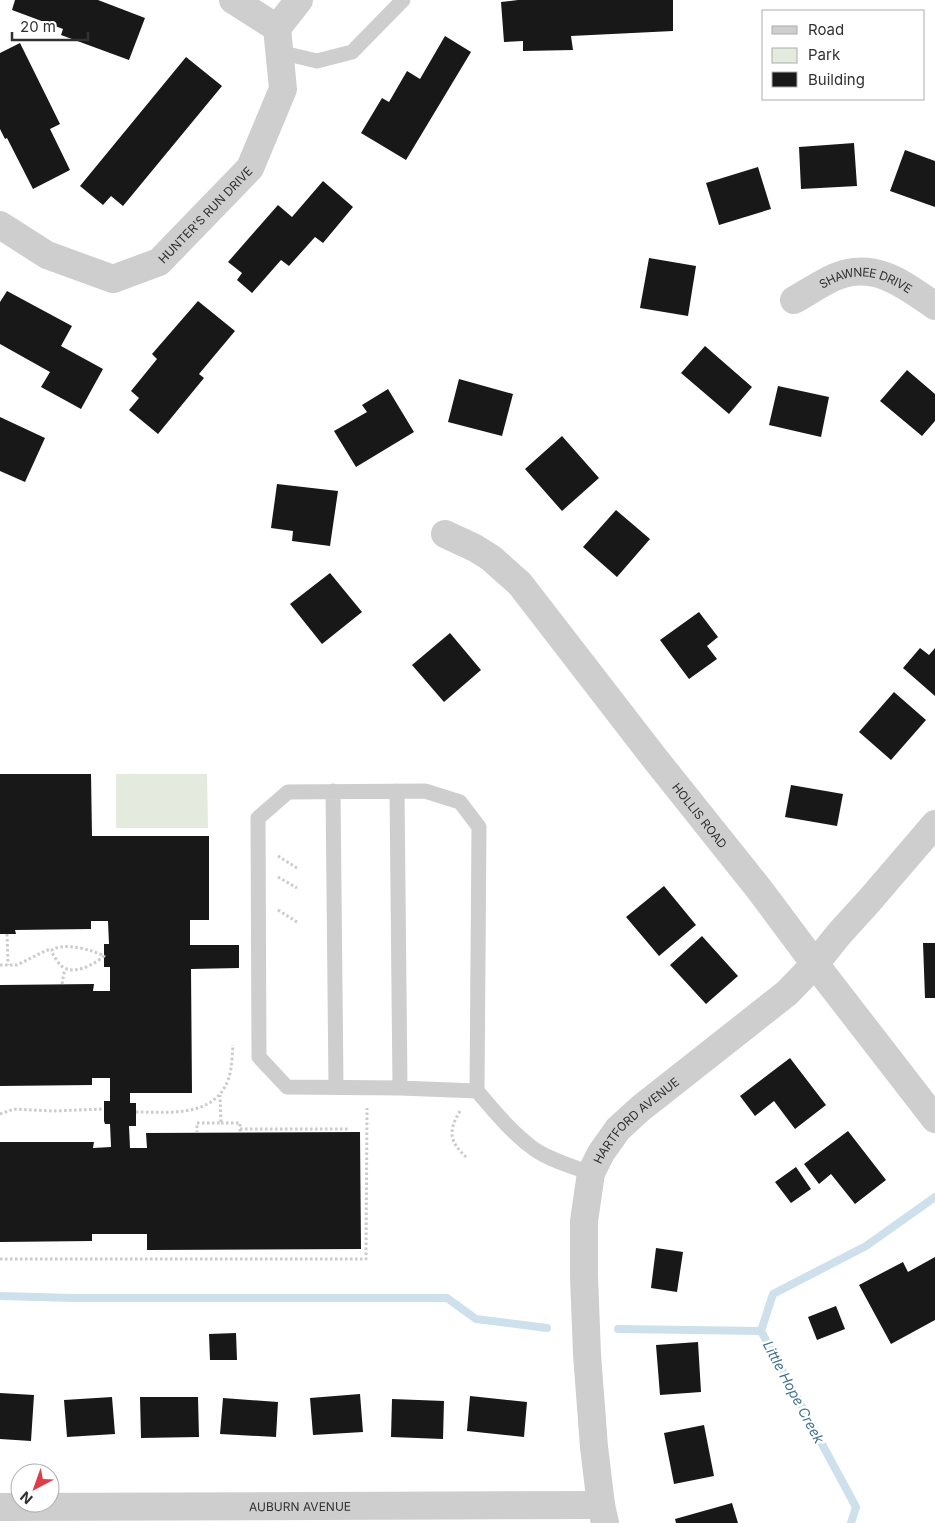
<svg xmlns="http://www.w3.org/2000/svg" width="935" height="1523" viewBox="0 0 935 1523" font-family="Inter,sans-serif">
<style>
.green{fill:#e4eadd}
.lines{fill:none;stroke-linecap:round;stroke-linejoin:round}
.stream{stroke:#cde0ec;stroke-width:8}
.building{fill:#181818}
.path{stroke:#cbcbcb;stroke-width:3;stroke-dasharray:2.5 2.5;stroke-linecap:butt}
.service{stroke:#cecece;stroke-width:15}
.minor{stroke:#cecece;stroke-width:28}
.labels{text-anchor:middle;dominant-baseline:central;stroke-width:5;stroke-linejoin:round;paint-order:stroke}
.street-label{font-size:12px;fill:#313131;stroke:#fff}
.water-label{font-size:14px;font-style:italic;fill:#417291;stroke:#fff}
</style>
<rect width="100%" height="100%" fill="#fff"/>
<path class="green" d="M116,774H207L208,828H116Z"/>
<g class="lines">
<path class="stream" d="M0,1296L74,1298H447L476,1319L547,1328
M618,1329L761,1331
M851,1523L856,1507L761,1331L773,1294L866,1246L935,1197"/>
</g>
<path class="building" d="M15,0H98L145,18L129,60L61,35L63,29L12,10Z
M518,0H673V31L571,36L573,50L523,51V41L504,42L501,2Z
M445,36L471,52L406,160L361,133L382,98L389,102L407,71L420,79Z
M20,43L60,124L50,129L70,170L33,189L7,138L5,139L0,129V53Z
M186,57L222,86L123,206L111,196L103,205L80,186Z
M854,143L857,186L801,189L799,147Z
M905,150L935,161V207L890,191Z
M758,167L771,209L719,225L706,183Z
M323,181L353,207L323,243L315,237L289,266L281,260L252,293L237,280L242,273L228,262L278,205L292,217Z
M649,258L696,266L688,316L640,308Z
M7,291L72,326L61,346L103,369L81,409L41,387L50,372L0,344V302Z
M198,301L235,331L199,374L204,378L158,434L129,410L139,398L131,391L157,359L152,354Z
M705,346L752,387L729,414L681,373Z
M907,370L935,394V421L922,436L880,401Z
M459,379L513,394L502,436L448,422Z
M778,386L829,397L821,437L769,425Z
M388,389L414,432L356,467L334,431L367,412L362,405Z
M0,417L45,438L25,482L0,471Z
M562,436L599,478L562,511L525,469Z
M277,484L338,491L330,546L292,541L293,531L271,528Z
M616,510L650,539L617,577L583,547Z
M330,573L362,612L322,644L290,604Z
M699,612L718,637L707,646L717,659L689,679L660,640Z
M450,633L481,670L444,702L412,665Z
M920,648L929,655L935,648V696L903,668Z
M894,692L926,720L891,760L859,732Z
M0,774H91L92,836H209V920H190V945H239V968L191,969L192,1093H130V1103H136V1126H129L130,1148H147L146,1133L360,1132L361,1249L147,1250V1234H92V1241L0,1242V1142H94L93,1148L111,1147L110,1124H105L104,1121V1101H110V1078H92V1085L0,1086V985L94,984L93,991H110V967H104V944H109L108,921H91V929L15,930L16,934H0Z
M791,785L843,794L837,826L785,817Z
M664,886L696,925L659,956L626,917Z
M702,936L738,976L706,1004L670,965Z
M923,943H935V998H925Z
M790,1058L826,1105L795,1129L774,1101L755,1116L740,1096Z
M848,1131L886,1180L855,1204L831,1174L819,1184L804,1164Z
M796,1167L811,1189L791,1203L775,1182Z
M656,1248L683,1252L677,1292L651,1288Z
M935,1257V1320L891,1344L859,1285L903,1262L908,1272Z
M836,1306L845,1329L817,1340L808,1317Z
M236,1333L237,1360H210L209,1334Z
M698,1342L701,1392L660,1395L656,1345Z
M0,1393L34,1395L31,1441L0,1439Z
M360,1394L363,1432L313,1435L310,1398Z
M470,1396L527,1402L524,1437L467,1431Z
M112,1397L115,1434L67,1437L64,1400Z
M140,1397H198L199,1437L141,1438Z
M223,1398L278,1402L276,1437L220,1434Z
M392,1399L444,1401L443,1439L391,1437Z
M704,1425L714,1476L674,1484L664,1433Z
M732,1503L738,1523H676L675,1519Z"/>
<g class="lines">
<path class="path" d="M278,856L297,868
M278,877L297,888
M278,910L297,922
M7,934L8,965
M0,965H17L47,950L51,951C61,941 93,950 104,956C96,963 79,973 67,969C59,967 55,957 51,951
M62,984L64,973L67,969
M460,1111C448,1131 449,1141 466,1157
M136,1112C168,1112 214,1118 228,1080C232,1070 232,1056 233,1045
M0,1114L14,1109L52,1111L104,1109
M221,1123H240V1133
M240,1129H349
M197,1133V1123H221L220,1095
M0,1259H366L367,1108"/>
<path class="service" d="M279,52L317,61L352,52L403,0
M333,791L336,1087
M397,791L400,1088
M477,1091L400,1088L287,1087L259,1057L258,818L288,792L425,791L460,802L479,827L477,1091C495,1112 512,1133 534,1149C550,1160 573,1167 591,1173"/>
<g class="minor">
<path d="M277,28L299,0"/>
<path id="s1" d="M0,225L47,255L113,279L159,262L250,168L283,89L277,28L233,0"/>
<path id="s2" d="M794,300C807,293 821,283 835,277C874,260 905,285 935,306"/>
<path id="s3" d="M445,534L475,548L491,558L520,584L656,760L759,889L815,964L935,1119"/>
<path id="s4" d="M0,1507L601,1505"/>
<path id="s5" d="M605,1523L601,1505L594,1447L587,1354L584,1276V1221L591,1173L601,1153L618,1129L641,1108L787,993L815,964L839,934L869,901L935,824"/>
</g>
</g>
<g class="labels">
<g class="street-label">
<text stroke="none"><textPath href="#s1" startOffset="241">HUNTER'S RUN DRIVE</textPath></text>
<text stroke="none"><textPath href="#s2" startOffset="79">SHAWNEE DRIVE</textPath></text>
<text stroke="none"><textPath href="#s3" startOffset="384">HOLLIS ROAD</textPath></text>
<text stroke="none"><textPath href="#s5" startOffset="422">HARTFORD AVENUE</textPath></text>
<text stroke="none"><textPath href="#s4" startOffset="300">AUBURN AVENUE</textPath></text>
</g>
<g class="water-label">
<text transform="translate(794 1392) rotate(62)">Little Hope Creek</text>
</g>
</g>
<rect x="762" y="10" width="162" height="90" fill="#ffffff" stroke="#adadad"/>
<rect x="772" y="26" width="25" height="8" fill="#cecece" stroke="#adadad"/>
<text x="808" y="35" font-size="15" fill="#313131">Road</text>
<rect x="772" y="48" width="25" height="15" fill="#e4eadd" stroke="#adadad"/>
<text x="808" y="60" font-size="15" fill="#313131">Park</text>
<rect x="772" y="72" width="25" height="15" fill="#181818" stroke="#adadad"/>
<text x="808" y="85" font-size="15" fill="#313131">Building</text>
<g transform="translate(35 1488) rotate(221)"><circle r="24" fill="#ffffff" stroke="#adadad"/>
<path d="M0-4L9 19L0 12L-9 19Z" fill="#df3c49"/>
<text y="-8" font-size="14" font-weight="bold" text-anchor="middle" fill="#313131">N</text>
</g>
<path d="M12 32v8h76v-8" fill="none" stroke="#313131" stroke-width="2.5"/>
<text x="20" y="32" font-size="15" fill="#313131" stroke="#ffffff" stroke-width="4" paint-order="stroke">20 m</text>
</svg>
